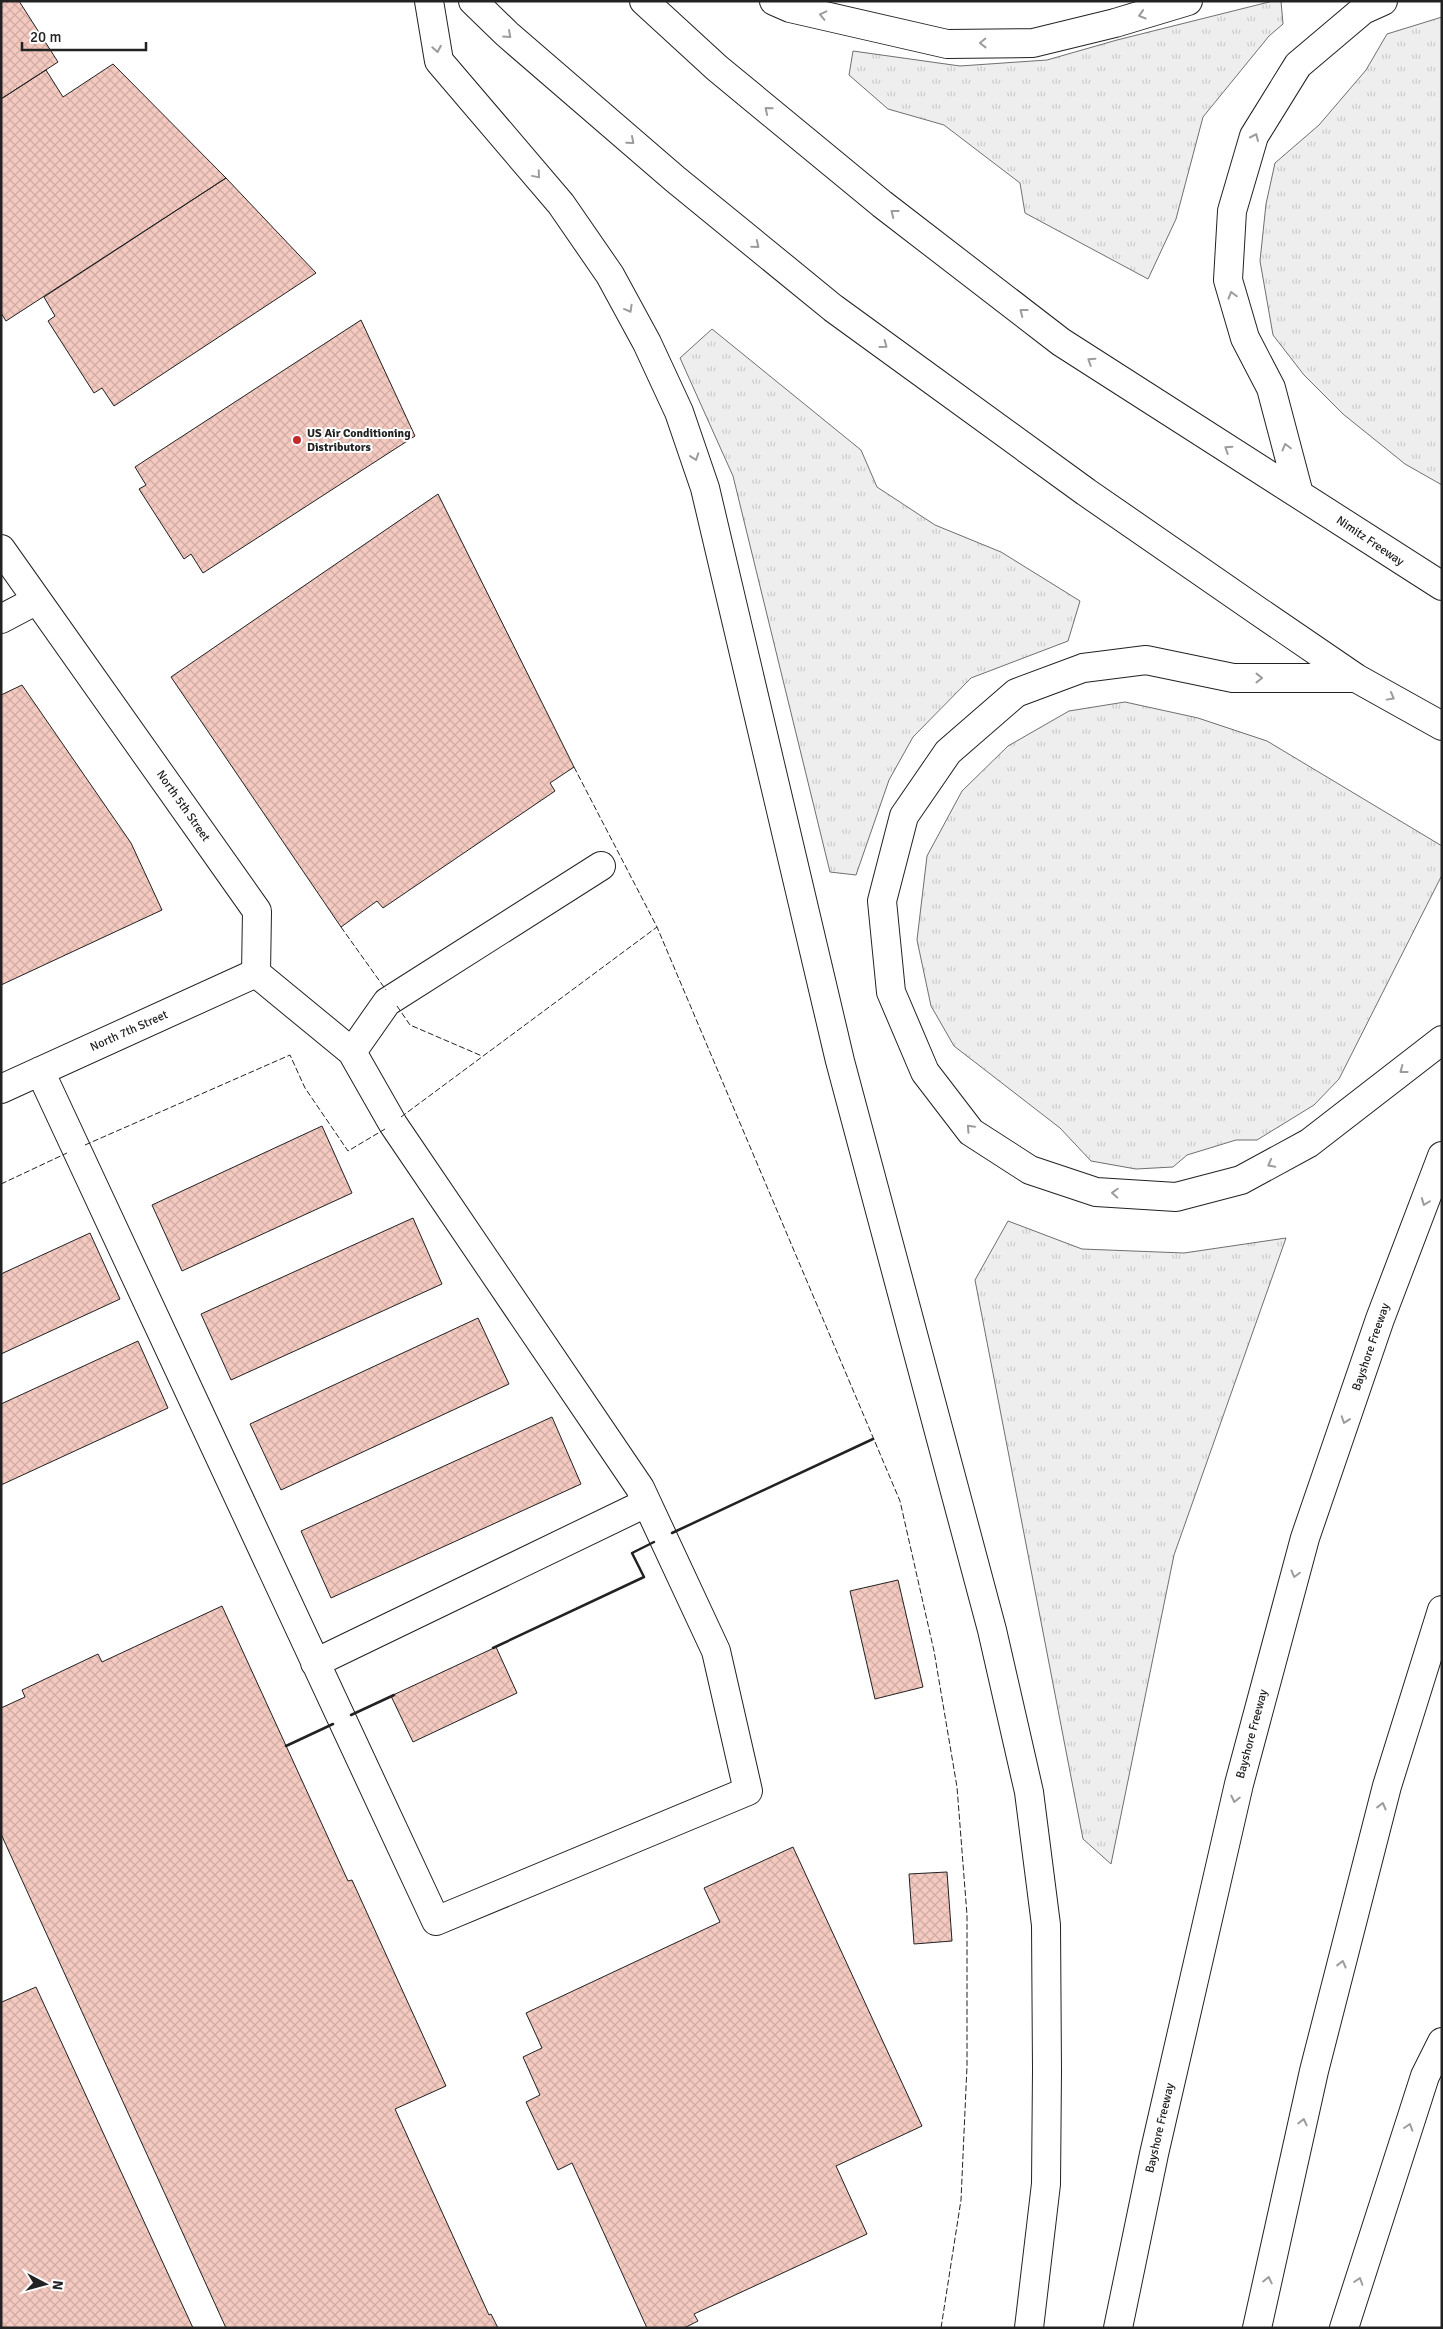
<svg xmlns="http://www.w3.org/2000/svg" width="1443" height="2329" viewBox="0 0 1443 2329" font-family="Signika,sans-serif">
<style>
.grass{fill:url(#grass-tufts);stroke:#6f6f6f}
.building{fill:url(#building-cross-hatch);stroke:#222}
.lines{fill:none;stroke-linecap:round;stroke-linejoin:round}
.minor-casing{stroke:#222;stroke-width:30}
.highway-casing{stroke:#222;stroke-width:30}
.minor{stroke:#fff;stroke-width:28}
.highway{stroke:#fff;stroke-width:28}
.fence{stroke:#222;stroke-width:1;stroke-dasharray:6 2.5;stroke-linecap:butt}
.wall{stroke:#222;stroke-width:2.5}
.oneway{stroke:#9c9c9c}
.poi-dot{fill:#c62828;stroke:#fff;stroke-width:2}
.labels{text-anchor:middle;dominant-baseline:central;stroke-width:4;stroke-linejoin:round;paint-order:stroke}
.poi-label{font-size:12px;font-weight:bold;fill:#222;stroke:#fff;text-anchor:start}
.street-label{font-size:12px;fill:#222;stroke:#fff}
</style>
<defs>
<pattern id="grass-tufts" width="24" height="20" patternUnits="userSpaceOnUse" patternTransform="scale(1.25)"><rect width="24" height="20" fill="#eee"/><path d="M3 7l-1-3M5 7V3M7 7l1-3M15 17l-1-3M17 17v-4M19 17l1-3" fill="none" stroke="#ccc"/></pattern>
<pattern id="building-cross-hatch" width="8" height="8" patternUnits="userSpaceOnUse" patternTransform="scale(1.25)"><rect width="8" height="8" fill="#f3c9c0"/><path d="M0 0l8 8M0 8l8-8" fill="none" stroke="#d0aca5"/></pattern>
</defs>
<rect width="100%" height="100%" fill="#fff"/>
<path class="grass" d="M1273,1H1281L1283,24L1269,36L1203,117L1176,219L1148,279L1025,213L1020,183L944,125L888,109L849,75L853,51L960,66L1047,60L1117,40Z
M1442,17V485L1405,464L1343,414L1304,375L1273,335L1260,261L1266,204L1275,163L1319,125L1366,70L1387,34Z
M712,329L861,450L877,487L935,525L1001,552L1080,601L1068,641L971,678L913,737L889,780L856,875L830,872L733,476L680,358Z
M1125,702L1198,718L1267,741L1442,846V875L1339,1079L1314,1105L1257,1140H1236L1187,1155L1173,1167L1136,1169L1091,1161L1060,1128L954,1046L931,1006L917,940L927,856L962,791L1008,746L1069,711Z
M1008,1221L1082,1249L1184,1253L1286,1238L1174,1555L1111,1864L1083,1839L975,1280Z"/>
<path class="building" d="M1,1H19L58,62L1,99Z
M113,64L226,178L6,321L1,313V99L46,70L63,97Z
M226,178L316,273L114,406L102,388L94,393L48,321L55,316L44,297Z
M361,320L415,436L203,573L191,554L184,559L139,489L146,485L135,467Z
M438,494L574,767L550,783L555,791L383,908L377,901L341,927L171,677Z
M22,685L131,843L162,910L1,985V695Z
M322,1126L352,1193L182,1271L152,1205Z
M413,1218L442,1284L231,1380L201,1314Z
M90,1233L120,1299L1,1354V1274Z
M478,1318L509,1384L281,1490L250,1424Z
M138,1341L168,1408L1,1485V1404Z
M552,1417L581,1484L331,1598L301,1531Z
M898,1580L923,1687L875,1699L850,1591Z
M222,1606L348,1881L352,1880L446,2086L395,2109L489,2315L491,2314L498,2328H226L1,1834V1708L25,1697L22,1690L98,1654L102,1662Z
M496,1647L517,1693L413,1742L391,1696Z
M793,1847L922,2126L836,2166L867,2234L694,2314L698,2321L684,2328H647L572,2163L558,2170L526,2102L540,2095L523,2057L542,2048L526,2013L720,1922L704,1888Z
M947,1872L952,1941L914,1944L909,1874Z
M36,1987L193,2328H1V2001L2,2002Z"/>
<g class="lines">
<defs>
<path id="minor" d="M1,549L257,911L256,973
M1,619L37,600
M352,1052L387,1002L601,866
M40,1071L436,1921L748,1791L716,1651L640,1488L393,1124L352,1052L256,973
M1,1089L256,973
M315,1663L646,1503"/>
<path id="highway" d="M429,1L439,61L561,204L610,275L647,343L679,412L705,488L840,1061L992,1630L1029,1792L1046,1925L1047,2070L1046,2184L1029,2328
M473,1L507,34L675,179L833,308L1086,492L1258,611L1356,678L1442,726
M644,1L717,68L882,204L1061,342L1442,586
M774,1L790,8L947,44L1033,43L1115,23L1188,1
M1299,494L1271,388L1245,338L1228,280L1232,211L1254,136L1298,65L1363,10L1383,1
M1356,678H1233L1146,660L1083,668L1016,693L948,752L904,816L882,901L891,992L925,1072L971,1132L1030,1170L1096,1192L1176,1197L1241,1180L1309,1143L1442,1040
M1118,2328L1154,2154L1239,1784L1305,1538L1380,1319L1442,1156
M1257,2328L1314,2071L1387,1786L1442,1610
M1344,2328L1425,2076L1442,2042"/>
</defs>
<use href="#minor" class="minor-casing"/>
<use href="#highway" class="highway-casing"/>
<use href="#minor" class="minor"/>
<use href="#highway" class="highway"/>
<path class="fence" d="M574,767L657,927L900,1501L934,1651L957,1787L967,1915V2066L961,2200L941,2328
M341,927L386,990
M397,1006L410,1025L482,1056
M401,1117L657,927
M85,1145L290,1055L305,1088L348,1151L385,1129
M1,1184L67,1153"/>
<path class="wall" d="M672,1533L873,1439
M493,1648L644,1577L632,1553L654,1542
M351,1715L394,1695
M286,1746L333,1724"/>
</g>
<defs><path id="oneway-chevron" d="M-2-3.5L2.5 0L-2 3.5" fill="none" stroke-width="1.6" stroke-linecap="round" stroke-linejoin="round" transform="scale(1.25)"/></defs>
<g class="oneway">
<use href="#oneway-chevron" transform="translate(823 15) rotate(-167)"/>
<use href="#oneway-chevron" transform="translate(1142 15) rotate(163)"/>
<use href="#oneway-chevron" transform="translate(508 35) rotate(42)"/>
<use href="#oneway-chevron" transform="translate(983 43) rotate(179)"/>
<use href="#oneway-chevron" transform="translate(437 49) rotate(80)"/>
<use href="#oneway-chevron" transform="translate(768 110) rotate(-140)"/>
<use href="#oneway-chevron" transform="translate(1255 137) rotate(-66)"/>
<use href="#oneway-chevron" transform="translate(631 141) rotate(41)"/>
<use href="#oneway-chevron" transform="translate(537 175) rotate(50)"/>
<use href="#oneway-chevron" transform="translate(894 213) rotate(-142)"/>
<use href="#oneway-chevron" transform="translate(756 245) rotate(39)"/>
<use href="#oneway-chevron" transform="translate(1232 295) rotate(-106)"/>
<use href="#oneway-chevron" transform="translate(629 309) rotate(61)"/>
<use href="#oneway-chevron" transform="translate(1023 312) rotate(-142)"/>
<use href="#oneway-chevron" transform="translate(884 345) rotate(36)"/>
<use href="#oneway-chevron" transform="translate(1091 361) rotate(-147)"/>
<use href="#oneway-chevron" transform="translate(1286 447) rotate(-105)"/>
<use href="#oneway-chevron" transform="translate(1228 449) rotate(-147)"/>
<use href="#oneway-chevron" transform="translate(695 457) rotate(71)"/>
<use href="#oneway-chevron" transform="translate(1259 678)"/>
<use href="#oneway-chevron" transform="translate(1391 697) rotate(29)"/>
<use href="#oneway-chevron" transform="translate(1403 1070) rotate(143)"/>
<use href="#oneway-chevron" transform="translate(970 1128) rotate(-133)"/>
<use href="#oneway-chevron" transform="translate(1271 1164) rotate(152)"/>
<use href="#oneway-chevron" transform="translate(1115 1193) rotate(-177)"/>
<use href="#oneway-chevron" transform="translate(1425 1202) rotate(111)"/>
<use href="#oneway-chevron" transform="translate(1345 1420) rotate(109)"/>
<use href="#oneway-chevron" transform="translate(1295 1574) rotate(105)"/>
<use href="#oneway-chevron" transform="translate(1235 1799) rotate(103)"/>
<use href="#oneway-chevron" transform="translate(1382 1806) rotate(-76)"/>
<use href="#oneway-chevron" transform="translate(1342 1964) rotate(-76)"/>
<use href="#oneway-chevron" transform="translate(1303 2122) rotate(-77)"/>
<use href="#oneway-chevron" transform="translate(1409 2127) rotate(-72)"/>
<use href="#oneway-chevron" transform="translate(1268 2280) rotate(-77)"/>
<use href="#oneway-chevron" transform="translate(1359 2281) rotate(-72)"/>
</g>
<circle class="poi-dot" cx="297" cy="440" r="5"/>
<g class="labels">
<g class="poi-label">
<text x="307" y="433">US Air Conditioning<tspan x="307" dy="14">Distributors</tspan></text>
</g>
<g class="street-label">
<text transform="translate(1370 541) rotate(34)">Nimitz Freeway</text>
<text transform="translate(183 806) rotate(55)">North 5th Street</text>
<text transform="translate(129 1031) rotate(-24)">North 7th Street</text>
<text transform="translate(1371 1347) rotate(-71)">Bayshore Freeway</text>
<text transform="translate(1252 1734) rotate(-75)">Bayshore Freeway</text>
<text transform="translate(1160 2128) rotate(-77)">Bayshore Freeway</text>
</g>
</g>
<rect width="1443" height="2329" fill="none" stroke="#222222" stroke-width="5"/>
<g transform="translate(45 2284) rotate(96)" stroke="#ffffff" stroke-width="4" paint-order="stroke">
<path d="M0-4L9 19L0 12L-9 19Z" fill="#222222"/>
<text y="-8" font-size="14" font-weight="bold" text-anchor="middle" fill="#222222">N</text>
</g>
<path d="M22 42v8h124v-8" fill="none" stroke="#222222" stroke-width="2.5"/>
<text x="30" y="42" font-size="15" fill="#222222" stroke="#ffffff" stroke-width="4" paint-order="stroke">20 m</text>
</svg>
